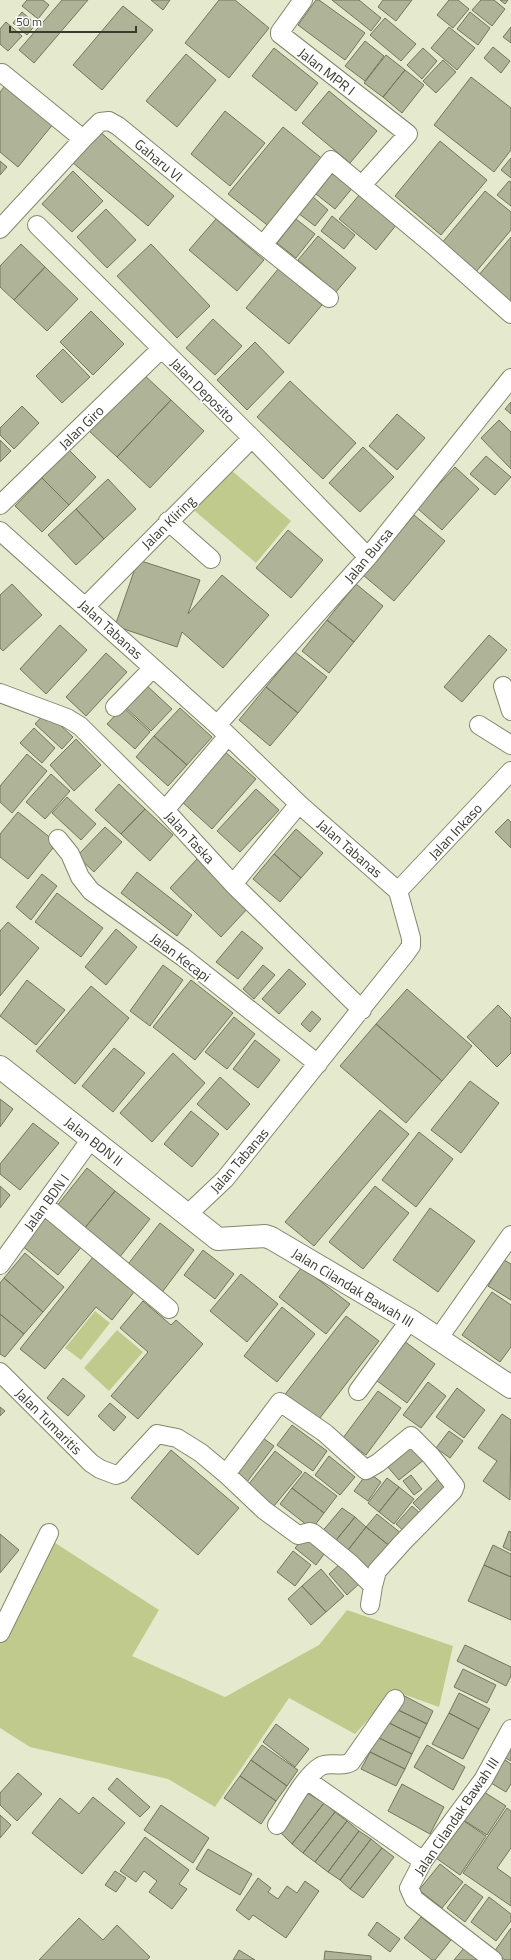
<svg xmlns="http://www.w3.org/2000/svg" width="511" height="1960" viewBox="0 0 511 1960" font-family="'Titillium Web',sans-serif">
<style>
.green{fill:#c1ca8d}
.building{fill:#afb499;stroke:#72765d}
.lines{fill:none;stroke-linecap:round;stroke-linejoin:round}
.minor-casing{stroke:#83876d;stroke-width:20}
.tertiary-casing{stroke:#83876d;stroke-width:24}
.minor{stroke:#fff;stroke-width:18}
.tertiary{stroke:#fff;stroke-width:22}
.labels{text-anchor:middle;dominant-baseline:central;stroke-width:3;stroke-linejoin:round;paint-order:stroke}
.street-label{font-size:14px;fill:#393b2f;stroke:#fff}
</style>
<rect width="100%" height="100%" fill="#e5eace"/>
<path class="green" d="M224,464L291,521L256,563L189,506Z
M95,1311L110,1323L81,1360L65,1348Z
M117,1330L143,1352L109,1391L84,1368Z
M46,1537L159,1610L132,1656L225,1697L319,1645L347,1610L453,1646L439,1707L394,1691L355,1734L289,1698L215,1807L168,1779L30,1747L0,1728V1614L19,1594L13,1582Z"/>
<path class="building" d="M27,0H43L49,5L38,19L22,6Z
M62,0H88L34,63L19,50Z
M151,0H170L163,10Z
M219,0H235L269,28L229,78L185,43Z
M316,0H319L365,33L345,60L298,25Z
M332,0H359L381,18L371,31Z
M383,0H412L396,21L378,7Z
M449,0H458L469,9L453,28L437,15Z
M481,0H494L505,9L492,26L472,10Z
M500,0H508L505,4Z
M123,6L153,30L102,90L73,65Z
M22,12L36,24L27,35L13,23Z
M470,12L490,28L478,45L457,29Z
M385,18L416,44L401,61L370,35Z
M6,22L22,36L8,51L0,44V29Z
M449,27L475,48L457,70L431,48Z
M511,27V43L503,37Z
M365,41L384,56L365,81L345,66Z
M493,47L510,61L501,73L484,58Z
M274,48L318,83L296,111L252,76Z
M423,48L437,61L422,79L407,65Z
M186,54L216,80L177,127L146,101Z
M386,55L405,70L383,97L364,83Z
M443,60L456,72L436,93L423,81Z
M405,70L424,85L402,113L383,97Z
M471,77L511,108V150L494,172L434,125Z
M5,86L54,123L18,167L0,152V92Z
M329,91L377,131L350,163L302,123Z
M225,111L265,143L230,186L191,154Z
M283,127L325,161L271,228L228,194Z
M99,131L174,196L148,226L72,162Z
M440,141L487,180L441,235L395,196Z
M511,158V178L501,170Z
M0,161L7,167L0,175Z
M334,170L354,186L335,209L316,194Z
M73,171L103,201L72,232L42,204Z
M509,181L511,182V206L497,195Z
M485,191L511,212V230L475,273L441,244Z
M360,194L397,224L376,250L339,219Z
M312,196L328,210L315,226L298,213Z
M106,209L136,240L107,268L77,237Z
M332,216L355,235L344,249L321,231Z
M216,219L264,260L237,291L189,250Z
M296,219L315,234L296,258L277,243Z
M318,236L356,268L336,292L298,260Z
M511,237V304L478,276Z
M21,244L45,267L14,300L0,287V266Z
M151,244L210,306L177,338L117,276Z
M45,267L78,299L47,331L14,300Z
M279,268L322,305L289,344L246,308Z
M91,311L124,344L93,375L60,342Z
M213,319L242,346L215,375L186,348Z
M255,342L284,372L247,410L217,380Z
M63,349L90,377L62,403L36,376Z
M142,373L171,400L117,457L88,430Z
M290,381L356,443L323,479L257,417Z
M171,400L204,431L150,488L117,457Z
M511,402V414L505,409Z
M22,406L39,423L14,449L0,435V428Z
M397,414L425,438L397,470L369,446Z
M499,420L511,432V469L481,438Z
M0,440L11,451L0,462Z
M363,447L394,477L360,512L329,483Z
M69,450L96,477L69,505L42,478Z
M486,456L511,477L495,495L470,474Z
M455,467L479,489L442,530L417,508Z
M42,478L69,505L42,532L15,506Z
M108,479L136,509L104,539L76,509Z
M76,509L104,539L76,565L48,535Z
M414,515L445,541L394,601L363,575Z
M288,530L323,560L291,598L256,568Z
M138,560L200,580L188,614L222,575L269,615L223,668L182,632L177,647L115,626Z
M12,584L42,615L3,651L0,648V595Z
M356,584L383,606L354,642L327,620Z
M327,620L354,642L329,673L302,651Z
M60,625L87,650L46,694L20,669Z
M489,635L507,650L462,702L444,687Z
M295,652L327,677L298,713L266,687Z
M106,653L127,672L86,716L66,697Z
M145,684L172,709L151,731L124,706Z
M266,687L298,713L270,746L239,720Z
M123,707L150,732L135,749L107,724Z
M180,708L212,737L187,765L154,736Z
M46,712L73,737L62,749L35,724Z
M34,728L55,748L42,763L20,743Z
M154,736L187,765L168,786L136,757Z
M76,739L101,765L74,791L50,765Z
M224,751L256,779L212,829L180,800Z
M27,754L47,771L12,813L0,802V786Z
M51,774L70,791L45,819L26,802Z
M119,784L145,809L121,834L95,810Z
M256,789L279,810L240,852L217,831Z
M67,797L96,824L81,840L52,813Z
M145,809L173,835L150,861L121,834Z
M18,812L57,843L28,879L0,857V834Z
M508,819L511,822V848L495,832Z
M105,827L122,842L94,872L77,856Z
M296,829L323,853L301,878L274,854Z
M274,854L301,878L280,902L253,879Z
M197,859L248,908L221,937L170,888Z
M137,872L192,915L177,936L121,893Z
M42,874L57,886L31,920L16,907Z
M57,893L103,928L81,957L35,922Z
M8,922L39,948L0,996V931Z
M116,929L137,947L106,985L85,967Z
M242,931L263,948L238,979L216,962Z
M163,965L183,980L150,1026L130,1011Z
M263,965L275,975L254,999L243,989Z
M289,969L306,984L279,1014L262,999Z
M27,980L65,1010L36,1045L0,1016Z
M191,980L233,1013L195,1060L153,1027Z
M91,986L129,1018L75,1084L36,1051Z
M407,989L472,1046L442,1081L376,1024Z
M498,1005L511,1018V1053L497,1067L467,1037Z
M312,1011L321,1019L310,1032L301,1024Z
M234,1017L255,1034L227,1069L205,1052Z
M376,1024L442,1081L406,1123L340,1066Z
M255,1040L280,1060L258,1088L233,1069Z
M114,1048L145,1073L113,1112L82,1086Z
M173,1053L205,1083L152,1142L120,1113Z
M220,1077L250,1104L227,1130L197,1104Z
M470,1081L499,1103L461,1153L431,1130Z
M0,1099L13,1109L0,1127Z
M380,1110L409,1134L314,1246L285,1222Z
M191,1111L219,1134L192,1167L164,1144Z
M33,1123L59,1143L20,1190L0,1174V1164Z
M419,1132L453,1159L416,1207L382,1180Z
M87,1168L115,1191L84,1229L56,1207Z
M0,1186L10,1195L0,1208Z
M375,1186L409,1213L363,1269L329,1242Z
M115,1191L150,1219L119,1258L84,1229Z
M430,1208L475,1241L438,1292L393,1260Z
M47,1213L84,1244L58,1275L21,1245Z
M160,1223L194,1250L160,1295L125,1268Z
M203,1250L234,1274L215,1299L184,1275Z
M97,1252L123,1273L118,1279L134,1292L112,1320L96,1307L45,1369L20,1349Z
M25,1253L64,1287L43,1312L4,1278Z
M504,1260L511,1264V1300L488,1286Z
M302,1267L350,1304L326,1334L279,1297Z
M241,1274L278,1304L247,1342L210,1311Z
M4,1278L43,1312L24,1334L0,1314V1283Z
M492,1292L511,1305V1347L500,1362L462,1335Z
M143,1301L171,1325L176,1320L203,1344L138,1419L111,1396L148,1352L120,1328Z
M282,1307L315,1334L277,1382L244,1356Z
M0,1314L24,1334L5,1357L0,1354Z
M346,1316L379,1341L316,1423L283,1397Z
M404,1341L435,1364L407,1403L376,1380Z
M63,1378L85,1396L68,1416L47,1398Z
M428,1382L446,1396L421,1428L403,1415Z
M457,1388L485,1410L464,1438L436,1417Z
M378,1391L401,1408L366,1455L343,1438Z
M110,1403L126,1417L114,1431L98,1416Z
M0,1407L5,1411L0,1416Z
M502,1414L511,1420L510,1500L483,1481L497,1461L478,1448Z
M292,1425L327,1451L313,1471L277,1445Z
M449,1431L463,1441L450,1458L436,1448Z
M260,1436L274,1446L247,1482L233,1472Z
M412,1445L425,1459L399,1480L387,1466Z
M171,1450L239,1508L198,1555L131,1498Z
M275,1451L302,1472L274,1506L248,1485Z
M329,1456L355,1477L340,1495L315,1475Z
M305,1472L337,1496L324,1513L292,1488Z
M368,1472L381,1482L368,1501L354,1491Z
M411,1475L422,1489L414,1495L403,1481Z
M442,1475L453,1486L424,1514L413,1503Z
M387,1478L399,1487L379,1512L368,1503Z
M399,1487L414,1499L394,1524L379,1512Z
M292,1488L324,1513L312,1529L280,1504Z
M412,1506L422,1515L406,1533L396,1524Z
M342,1508L355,1517L333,1544L320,1534Z
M377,1514L402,1534L391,1547L366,1527Z
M355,1517L366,1527L345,1554L333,1544Z
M366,1527L391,1547L369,1574L345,1554Z
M509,1531L511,1532V1551L503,1547Z
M0,1534L19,1550L0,1573Z
M307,1534L327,1550L316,1565L295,1548Z
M493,1545L511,1554V1577L484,1565Z
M293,1551L311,1565L295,1586L277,1572Z
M341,1563L360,1583L347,1595L329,1574Z
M484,1565L511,1577V1620L468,1601Z
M321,1569L344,1596L326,1612L302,1586Z
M302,1586L326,1612L311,1625L288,1599Z
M465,1645L511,1667V1676L506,1686L457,1661Z
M463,1669L496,1685L487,1703L454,1687Z
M399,1693L433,1711L427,1724L392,1707Z
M459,1693L490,1709L479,1729L449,1713Z
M392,1707L427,1724L420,1738L385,1721Z
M449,1713L479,1729L463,1759L432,1744Z
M385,1721L420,1738L412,1754L377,1737Z
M276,1724L309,1749L295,1767L263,1742Z
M377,1737L412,1754L405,1769L370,1752Z
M511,1742V1761L502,1756Z
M262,1745L298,1770L287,1786L251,1760Z
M427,1745L465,1767L453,1790L414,1767Z
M370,1752L405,1769L396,1786L361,1769Z
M501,1757L511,1764V1784L506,1792L486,1780Z
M251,1760L287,1786L276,1801L240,1776Z
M18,1773L42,1794L17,1821L0,1805V1793Z
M240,1776L276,1801L261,1824L224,1798Z
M117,1778L150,1807L140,1817L108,1789Z
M402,1784L444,1807L430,1834L388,1811Z
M481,1790L506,1806L487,1835L462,1819Z
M307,1793L324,1803L292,1844L279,1831Z
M93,1797L125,1823L82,1874L32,1833L60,1798L79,1814Z
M324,1803L335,1812L303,1853L292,1844Z
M161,1805L209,1838L193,1863L144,1830Z
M507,1808L511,1811V1848L497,1868L511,1878V1906L463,1873Z
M335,1812L347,1821L315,1862L303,1853Z
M0,1815L11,1825L0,1838Z
M461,1819L486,1836L460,1875L436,1858Z
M347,1821L359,1831L328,1872L315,1862Z
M359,1831L371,1839L340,1880L328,1872Z
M145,1837L189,1870L179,1884L187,1889L172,1909L149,1892L157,1881L144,1871L136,1882L120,1871Z
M371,1839L382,1848L350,1889L340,1880Z
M382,1848L394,1857L363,1898L350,1889Z
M208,1849L252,1874L240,1895L196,1869Z
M440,1864L463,1882L442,1908L419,1890Z
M115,1871L126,1878L116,1892L105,1885Z
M258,1878L271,1888L268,1892L278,1899L287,1886L297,1893L305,1881L319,1891L286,1938L253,1915L249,1920L236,1910Z
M465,1884L483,1897L465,1922L447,1908Z
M489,1897L511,1914V1921L496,1941L471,1922Z
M421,1917L451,1940L435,1960H432L404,1938Z
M79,1918L103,1940L117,1925L150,1957L147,1960H39Z
M377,1922L400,1939L390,1952L368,1935Z
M511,1928V1960H505L494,1952Z
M464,1948L480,1960H454Z
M239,1950L255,1960H233Z
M325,1951L371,1956V1960H324Z"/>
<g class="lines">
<defs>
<path id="minor" d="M303,0L280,32V34L408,134L362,185
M2,73L83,139
M37,225L252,438L368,557
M0,229L83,139L100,122L109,121L118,126L263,245L329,298
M263,245L331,160L433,245L511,314
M0,505L161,349
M168,521L211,559
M0,531L217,725L299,804L398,891L411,938V946L406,953L225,1179L187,1215
M86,606L252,438
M503,686L511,711
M0,693L67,718L80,726L165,810L233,884L362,1010
M115,707L153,668
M217,725L368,557L511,378
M479,725L511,745
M165,810L227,737
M58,839L70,854L80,877L91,891L183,957L318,1064
M233,884L299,804
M398,891L511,771
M44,1205L169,1309
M0,1265L91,1139
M438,1339L511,1235
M0,1372L91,1463L100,1469L116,1475L121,1473L157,1434L177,1438L201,1453L226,1474L264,1510L298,1535L310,1532L313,1533L351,1564L373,1586L370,1605
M358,1391L410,1320
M226,1474L280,1402L325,1433L366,1470L378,1463L411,1436L431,1456L455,1486L453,1491L402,1543L377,1571L373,1586
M0,1633L49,1533
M307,1780L423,1861
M277,1825C288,1809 304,1776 321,1766C331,1761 341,1768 351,1762L395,1699
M493,1960L414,1899L409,1888L423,1861L483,1780L511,1729"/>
<path id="tertiary" d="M0,1067L218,1239L265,1236L271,1238L410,1320L511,1387"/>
</defs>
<use href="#minor" class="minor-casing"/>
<use href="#tertiary" class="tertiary-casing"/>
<use href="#minor" class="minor"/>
<use href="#tertiary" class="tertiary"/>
</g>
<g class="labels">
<g class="street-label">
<text transform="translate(327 71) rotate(38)">Jalan MPR I</text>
<text transform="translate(159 160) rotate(40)">Gaharu VI</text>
<text transform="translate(203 390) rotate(45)">Jalan Deposito</text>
<text transform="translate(81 427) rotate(-44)">Jalan Giro</text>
<text transform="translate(168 522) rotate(-45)">Jalan Kliring</text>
<text transform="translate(368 555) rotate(-50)">Jalan Bursa</text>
<text transform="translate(111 629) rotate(42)">Jalan Tabanas</text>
<text transform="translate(455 831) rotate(-47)">Jalan Inkaso</text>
<text transform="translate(190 837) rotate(47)">Jalan Taska</text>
<text transform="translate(350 848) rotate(41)">Jalan Tabanas</text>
<text transform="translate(181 957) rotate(37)">Jalan Kecapi</text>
<text transform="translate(94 1141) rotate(38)">Jalan BDN II</text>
<text transform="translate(239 1160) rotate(-49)">Jalan Tabanas</text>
<text transform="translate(46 1202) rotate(-54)">Jalan BDN I</text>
<text transform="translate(353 1287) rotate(31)">Jalan Cilandak Bawah III</text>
<text transform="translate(49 1421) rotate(45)">Jalan Tumaritis</text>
<text transform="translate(456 1816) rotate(-56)">Jalan Cilandak Bawah III</text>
</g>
</g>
<path d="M10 26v6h126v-6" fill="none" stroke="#393b2f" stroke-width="2"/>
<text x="16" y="26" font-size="12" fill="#393b2f" stroke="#ffffff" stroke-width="3" paint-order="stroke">50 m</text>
</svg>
